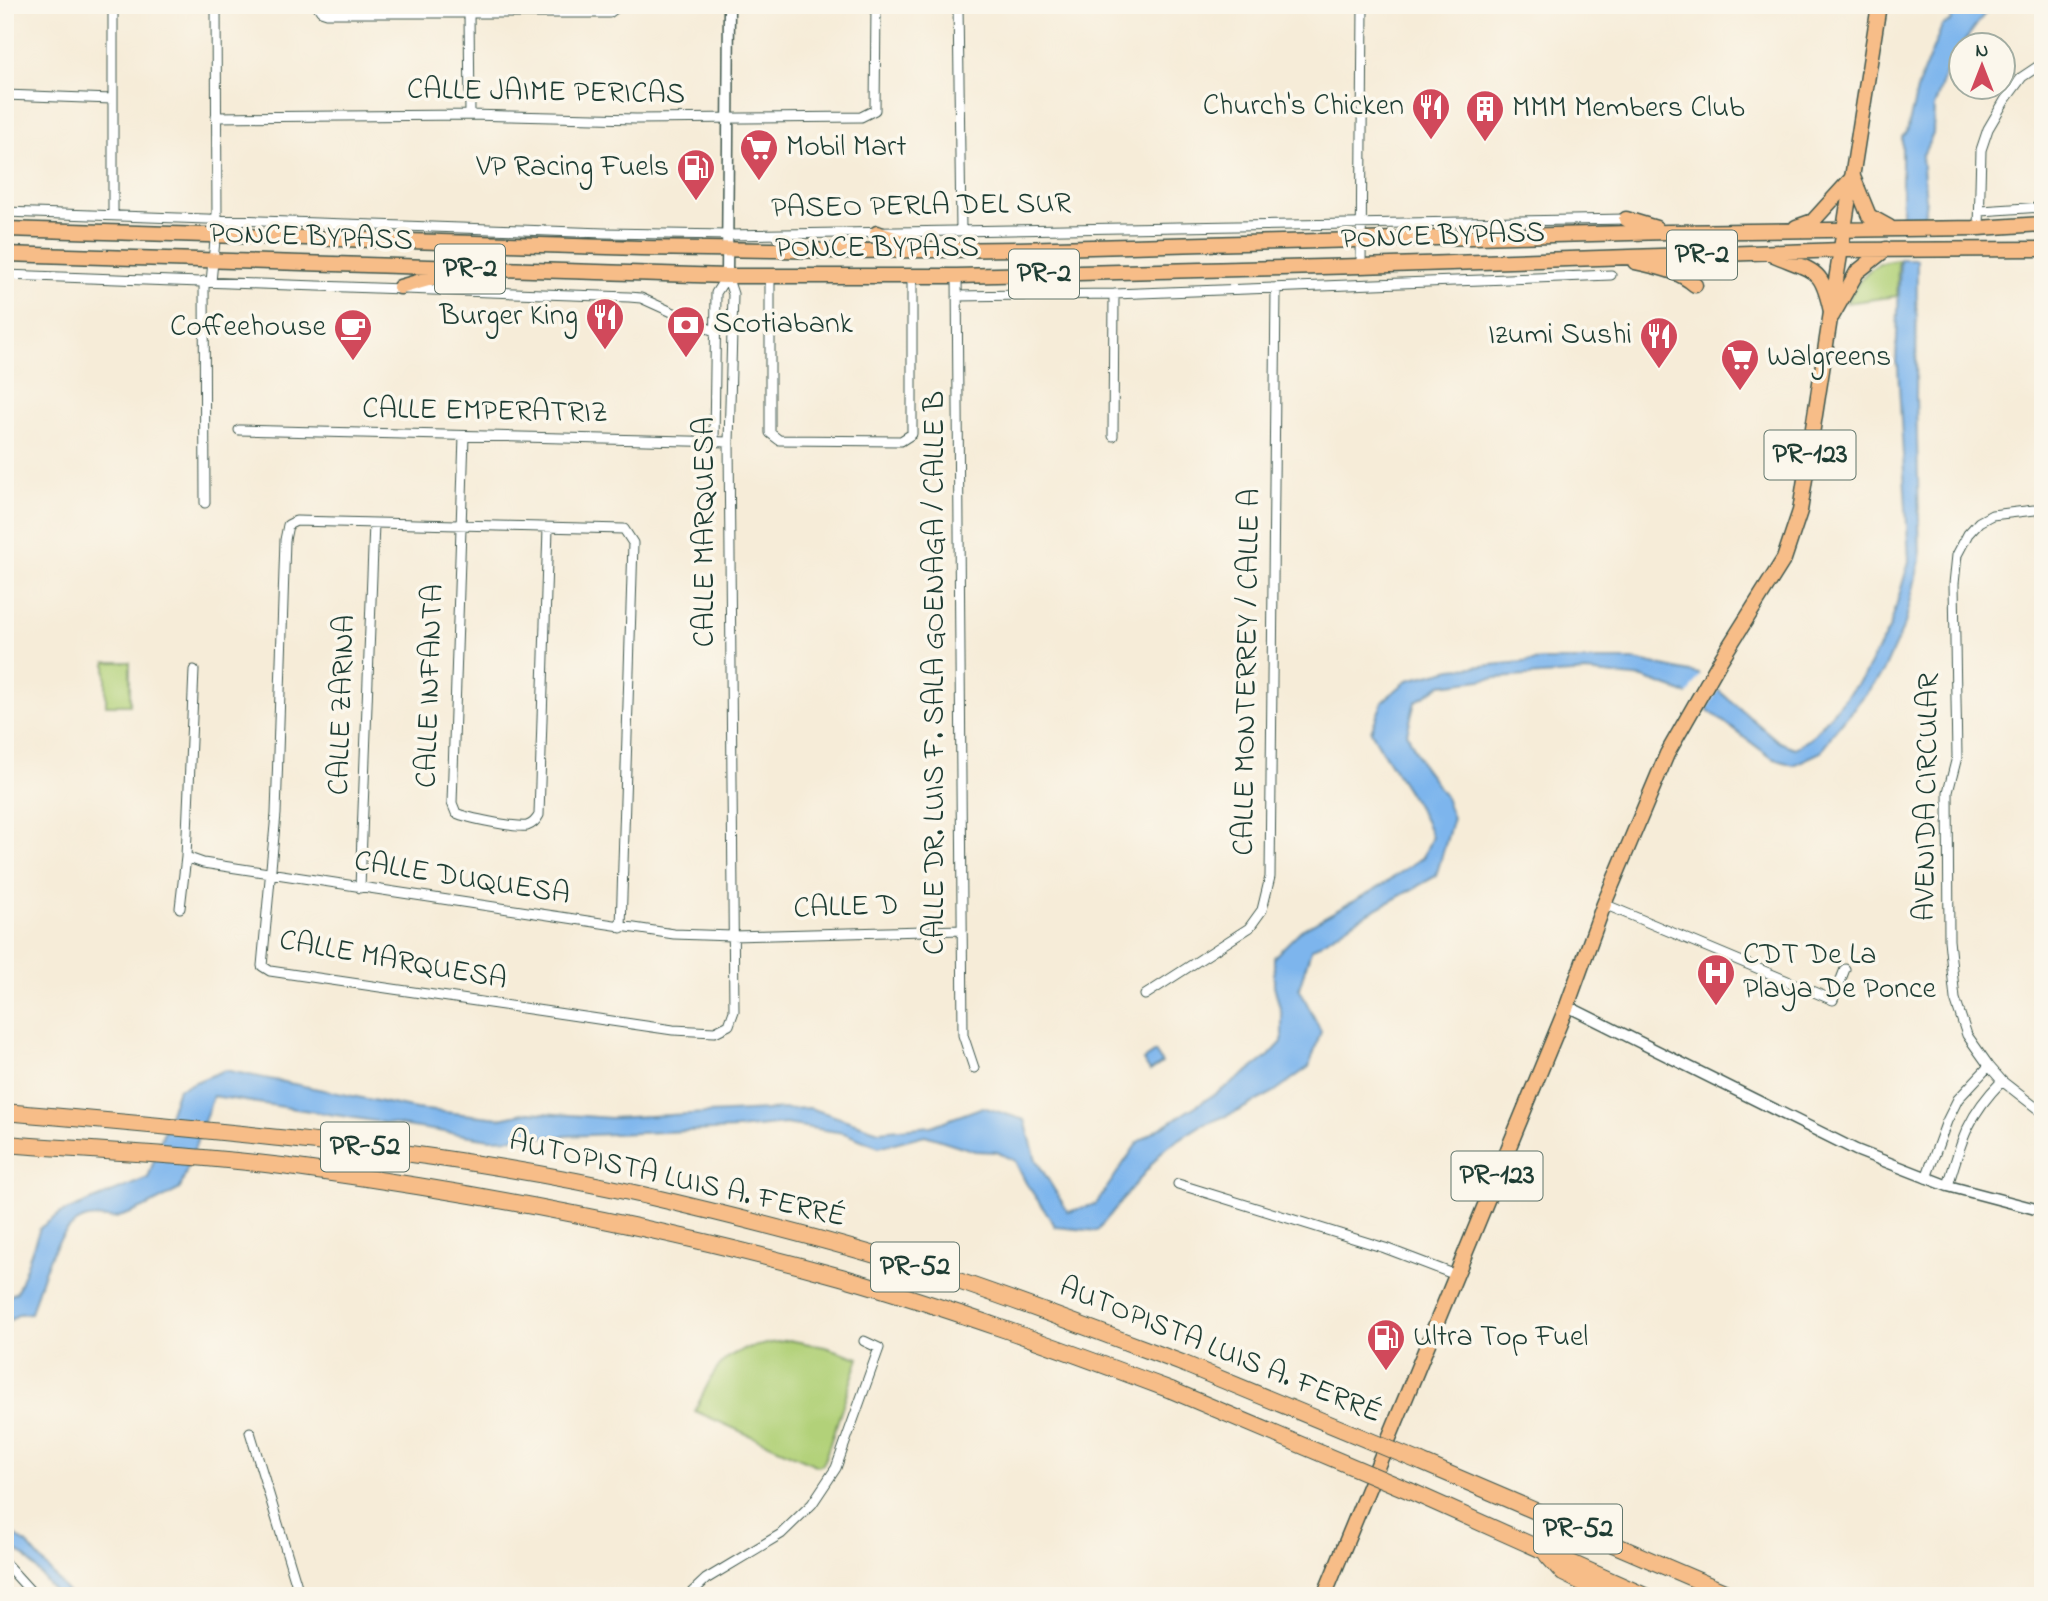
<svg xmlns="http://www.w3.org/2000/svg" width="2048" height="1601" viewBox="0 0 2048 1601" font-family="'Indie Flower',sans-serif">
<style>
.green{fill:#b2d179;stroke:#688756;stroke-width:2}
.water{fill:#7db5ed;stroke:#4e7990;stroke-width:2}
.pier{fill:#f6ecd8}
.lines{fill:none;stroke-linecap:round;stroke-linejoin:round}
.minor-casing{stroke:#3f574d;stroke-width:11}
.tertiary-casing{stroke:#3f574d;stroke-width:13}
.primary-casing{stroke:#3f574d;stroke-width:17}
.trunk-casing{stroke:#3f574d;stroke-width:17}
.motorway-casing{stroke:#3f574d;stroke-width:18}
.minor{stroke:#fff;stroke-width:9}
.tertiary{stroke:#fff;stroke-width:10}
.primary{stroke:#f7bd88;stroke-width:14}
.trunk{stroke:#f7bd88;stroke-width:14}
.motorway{stroke:#f7bd88;stroke-width:16}
.motorway-bridge-casing{stroke:#3f574d;stroke-width:18;stroke-linecap:butt}
.motorway-bridge{stroke:#f7bd88;stroke-width:16}
.labels{text-anchor:middle;dominant-baseline:central;stroke-width:7;stroke-linejoin:round;paint-order:stroke}
.shield{fill:#fbf7ec;stroke:#61756b;stroke-width:2}
.shield-label{font-size:28px;font-weight:bold;fill:#1f3d34}
.street-label{font-size:30px;fill:#1f3d34;stroke:#fbf7ec}
.poi-label{font-size:30px;fill:#1f3d34;stroke:#fbf7ec;text-anchor:start}
</style>
<rect width="100%" height="100%" fill="#fbf7ec"/>
<filter id="ink" filterUnits="userSpaceOnUse"><feTurbulence type="fractalNoise" baseFrequency=".0143" numOctaves="2"/><feDisplacementMap in="SourceGraphic" scale="14" xChannelSelector="R" yChannelSelector="G"/><feConvolveMatrix kernelMatrix="1 2 1 2 8 2 1 2 1" color-interpolation-filters="sRGB"/></filter>
<filter id="wash" filterUnits="userSpaceOnUse"><feTurbulence type="fractalNoise" baseFrequency=".00686" numOctaves="4" result="noise"/><feDisplacementMap in="SourceGraphic" scale="28" xChannelSelector="R" yChannelSelector="G"/><feGaussianBlur stdDeviation="1.57" result="paint"/><feColorMatrix in="noise" values="0 0 0 0 0 0 0 0 0 0 0 0 0 0 0 0 0 1.4 0 .05"/><feComposite in="paint" operator="in"/></filter>
<g filter="url(#wash)">
<rect width="100%" height="100%" fill="#f6ecd8"/>
<path class="green" d="M1898,260L1897,296L1846,303C1860,279 1868,262 1898,260Z
M106,662H130V705H106Z
M789,1340L825,1347L859,1358L823,1464L818,1466L695,1411C722,1352 725,1351 789,1340Z"/>
<path class="water" d="M1956,5H1991L1950,61L1934,107L1933,134L1922,157L1926,200L1924,216L1902,217V137L1907,132L1918,86L1942,26L1951,21L1952,11Z
M1900,259H1917L1916,397L1920,560L1905,624L1882,674L1833,733L1821,752L1793,765L1772,758L1685,693L1643,678L1586,672L1496,678L1441,685L1415,702L1407,733L1422,765L1444,795L1453,818L1436,876L1358,919L1311,950L1299,988L1321,1031L1309,1067L1274,1092L1236,1112L1200,1126L1164,1149L1097,1231L1056,1227L1026,1183L1015,1161L997,1152L975,1151L925,1135L879,1147L844,1133L785,1124L737,1129L490,1139L213,1096L180,1189C159,1200 139,1212 115,1218C106,1219 96,1216 88,1218C53,1226 40,1285 31,1313L19,1314L5,1324V1298L17,1292L40,1228L61,1213L148,1178L178,1089L225,1070L416,1109L500,1118L529,1112L610,1118L810,1108L879,1131L931,1126L983,1107L1025,1120L1036,1160L1068,1212L1096,1204L1138,1142L1231,1084L1269,1056L1282,1042V1016L1274,985V957L1301,930L1381,886L1423,857L1432,837C1417,798 1390,768 1371,731L1383,701L1408,680L1452,669L1543,660H1635L1699,674L1779,742L1795,748L1811,738L1863,677L1890,627L1909,561L1898,367L1896,363Z
M1155,1052L1162,1063L1150,1071L1143,1060Z
M5,1527L29,1546L71,1596H58L26,1557L5,1544Z"/>
<path class="pier" d="M1702,672L1720,687L1705,712L1686,698Z"/>
</g>
<g filter="url(#ink)">
<g class="lines">
<defs>
<path id="minor" d="M317,5L321,11L327,13H609L620,5
M958,5L961,231
M469,13L470,115
M5,95L112,99
M216,117L470,115L636,119L861,117L875,110L876,5
M2039,208L2042,160
M1981,211L2043,207
M5,212L604,233L728,235L1626,219
M113,215V5
M1979,228L1981,150L1988,129L2005,100L2022,77L2043,63
M1361,266L1363,5
M5,275L629,297L641,298L716,332
M770,275V433L779,440L901,441L912,434V276
M957,276L963,1035L974,1068
M204,281L205,503
M211,282L217,220L216,5
M957,296L1114,294L1611,275
M239,430L729,442
M464,436L452,803L456,813C467,818 516,828 527,826C533,824 536,821 539,815L548,528
M1113,436L1114,294
M2043,509L1992,515L1979,522L1968,534L1957,555L1954,584L1957,757L1948,792L1949,940L1955,999L1967,1035L1989,1066L2002,1081L2043,1113
M186,857L203,863L674,934L732,936L962,930
M360,888L374,523
M1604,904L1833,1000L1845,969
M180,908L186,857L194,670
M621,928L633,543L624,529L296,521L288,525L285,540L276,814L262,966L270,971L673,1030L715,1032L729,1025L734,1011L729,442L733,294L727,276L716,293L714,442
M1145,995L1249,928L1262,910L1270,877L1276,288
M1926,1178L1947,1121L1958,1099L1989,1066
M1178,1184L1385,1248L1456,1275
M1948,1186C1961,1141 1968,1115 2002,1081
M250,1432L300,1596
M5,1563L35,1596
M688,1596L706,1579L781,1534L812,1504L836,1468L879,1348L864,1341"/>
<path id="tertiary" d="M727,276L729,5
M1567,1006L1856,1150L1948,1186L2043,1211"/>
<path id="primary" d="M1324,1596L1567,1006L1604,904L1667,754L1720,661L1784,559L1800,511L1879,5"/>
<path id="trunk" d="M1626,219L1656,228
M1796,227L1813,221L1853,177L1869,216L1889,227
M5,229L640,248L845,251L1016,249L1668,232L1979,228L2043,224
M877,233L914,246
M5,254L727,276H957L1361,266L1842,250L2043,249
M1774,255C1818,273 1822,268 1832,316
M1635,262C1657,267 1678,270 1695,285
M400,287L435,277L453,275
M1832,316L1857,272L1886,249"/>
<path id="motorway" d="M5,1112C219,1131 433,1148 643,1195C738,1217 833,1241 925,1270C1012,1298 1097,1331 1182,1363
M5,1144C107,1152 210,1155 311,1170C489,1195 667,1228 841,1277C953,1309 1061,1349 1171,1390
M1421,1462L1734,1596
M1410,1491L1645,1596
M1547,1555L1563,1573L1610,1596"/>
</defs>
<use href="#minor" class="minor-casing"/>
<use href="#tertiary" class="tertiary-casing"/>
<use href="#primary" class="primary-casing"/>
<use href="#trunk" class="trunk-casing"/>
<use href="#motorway" class="motorway-casing"/>
<use href="#minor" class="minor"/>
<use href="#tertiary" class="tertiary"/>
<use href="#primary" class="primary"/>
<use href="#trunk" class="trunk"/>
<use href="#motorway" class="motorway"/>
<defs>
<path id="motorway-bridge" d="M1182,1363L1421,1462
M1171,1390L1410,1491"/>
</defs>
<use href="#motorway-bridge" class="motorway-bridge-casing"/>
<use href="#motorway-bridge" class="motorway-bridge"/>
</g>
</g>
<defs>
<symbol id="restaurant-pin" viewBox="-11 -11 22 30"><path d="M0 17L-7.5 6A9.5 9.5 0 1 1 7.5 6Z" fill="#d1495b" stroke="#fbf7ec"/><path d="M-5-6h1v4h1v-4h1v4h1v-4h1v5L-1.5 .5V6h-2V.5L-5-1ZM5-6V6H3V1.5H1.5Q1.5-4 5-6Z" fill="#fff"/></symbol>
<symbol id="building-pin" viewBox="-11 -11 22 30"><path d="M0 17L-7.5 6A9.5 9.5 0 1 1 7.5 6Z" fill="#d1495b" stroke="#fbf7ec"/><path d="M-4-6H4V6H1V3H-1V6H-4ZM-2.5-4.3h1.7v1.8h-1.7ZM.8-4.3h1.7v1.8H.8ZM-2.5-1h1.7V.8h-1.7ZM.8-1h1.7V.8H.8Z" fill="#fff"/></symbol>
<symbol id="supermarket-pin" viewBox="-11 -11 22 30"><path d="M0 17L-7.5 6A9.5 9.5 0 1 1 7.5 6Z" fill="#d1495b" stroke="#fbf7ec"/><path d="M-6-5.5h2.5l.6 2H6L4.5 2H-2.5L-4.4-4H-6ZM-1.5 3.2a1.3 1.3 0 1 0 .1 0ZM3 3.2a1.3 1.3 0 1 0 .1 0Z" fill="#fff"/></symbol>
<symbol id="fuel-pin" viewBox="-11 -11 22 30"><path d="M0 17L-7.5 6A9.5 9.5 0 1 1 7.5 6Z" fill="#d1495b" stroke="#fbf7ec"/><path d="M-5.5-6h7V0h2V4h1.3V-2.5L3-4.5l.8-.8L6-3V5H2.5V1h-1V6h-7ZM-4.2-4.7v3.2H.2V-4.7Z" fill="#fff"/></symbol>
<symbol id="bank-pin" viewBox="-11 -11 22 30"><path d="M0 17L-7.5 6A9.5 9.5 0 1 1 7.5 6Z" fill="#d1495b" stroke="#fbf7ec"/><path d="M-6-4H6V4H-6ZM0-2.3a2.3 2.3 0 1 0 0 4.6a2.3 2.3 0 1 0 0-4.6Z" fill="#fff"/></symbol>
<symbol id="cafe-pin" viewBox="-11 -11 22 30"><path d="M0 17L-7.5 6A9.5 9.5 0 1 1 7.5 6Z" fill="#d1495b" stroke="#fbf7ec"/><path d="M-5.5-4.5H6V0H3Q3 3.5 0 3.5H-2.5Q-5.5 3.5-5.5 0ZM3-3.2v2h1.7v-2ZM-6 4.5H4V6H-6Z" fill="#fff"/></symbol>
<symbol id="hospital-pin" viewBox="-11 -11 22 30"><path d="M0 17L-7.5 6A9.5 9.5 0 1 1 7.5 6Z" fill="#d1495b" stroke="#fbf7ec"/><path d="M-5-5h3v3.5h4V-5h3V5h-3V1.5h-4V5h-3Z" fill="#fff"/></symbol>
</defs>
<g fill-rule="evenodd">
<use href="#restaurant-pin" x="1409" y="85" width="44" height="60"/>
<use href="#building-pin" x="1463" y="87" width="44" height="60"/>
<use href="#supermarket-pin" x="737" y="126" width="44" height="60"/>
<use href="#fuel-pin" x="674" y="146" width="44" height="60"/>
<use href="#restaurant-pin" x="583" y="295" width="44" height="60"/>
<use href="#bank-pin" x="664" y="303" width="44" height="60"/>
<use href="#cafe-pin" x="331" y="306" width="44" height="60"/>
<use href="#restaurant-pin" x="1637" y="314" width="44" height="60"/>
<use href="#supermarket-pin" x="1718" y="336" width="44" height="60"/>
<use href="#hospital-pin" x="1694" y="951" width="44" height="60"/>
<use href="#fuel-pin" x="1364" y="1316" width="44" height="60"/>
</g>
<g class="labels">
<g class="shield">
<rect x="1667" y="230.5" width="70" height="49" rx="5"/>
<rect x="435" y="244.5" width="70" height="49" rx="5"/>
<rect x="1009" y="249.5" width="70" height="49" rx="5"/>
<rect x="1764.5" y="430.5" width="91" height="49" rx="5"/>
<rect x="321" y="1122.5" width="88" height="49" rx="5"/>
<rect x="1451.5" y="1151.5" width="91" height="49" rx="5"/>
<rect x="871" y="1242.5" width="88" height="49" rx="5"/>
<rect x="1534" y="1504.5" width="88" height="49" rx="5"/>
</g>
<g class="shield-label">
<text x="1702" y="255">PR-2</text>
<text x="470" y="269">PR-2</text>
<text x="1044" y="274">PR-2</text>
<text x="1810" y="455">PR-123</text>
<text x="365" y="1147">PR-52</text>
<text x="1497" y="1176">PR-123</text>
<text x="915" y="1267">PR-52</text>
<text x="1578" y="1529">PR-52</text>
</g>
<g class="street-label">
<text transform="translate(546 93) rotate(1)">CALLE JAIME PERICAS</text>
<text transform="translate(921 207) rotate(-1)">PASEO PERLA DEL SUR</text>
<text transform="translate(1443 237) rotate(-2)">PONCE BYPASS</text>
<text transform="translate(311 238) rotate(2)">PONCE BYPASS</text>
<text x="877" y="249">PONCE BYPASS</text>
<text transform="translate(485 412) rotate(1)">CALLE EMPERATRIZ</text>
<text transform="translate(706 532) rotate(-90)">CALLE MARQUESA</text>
<text transform="translate(1248 672) rotate(-89)">CALLE MONTERREY / CALLE A</text>
<text transform="translate(936 673) rotate(-90)">CALLE DR. LUIS F. SALA GOENAGA / CALLE B</text>
<text transform="translate(431 686) rotate(-88)">CALLE INFANTA</text>
<text transform="translate(343 705) rotate(-88)">CALLE ZARINA</text>
<text transform="translate(1928 797) rotate(-89)">AVENIDA CIRCULAR</text>
<text transform="translate(462 879) rotate(9)">CALLE DUQUESA</text>
<text transform="translate(846 908) rotate(-2)">CALLE D</text>
<text transform="translate(393 961) rotate(10)">CALLE MARQUESA</text>
<text transform="translate(677 1180) rotate(13)">AUTOPISTA LUIS A. FERRÉ</text>
<text transform="translate(1220 1351) rotate(22)">AUTOPISTA LUIS A. FERRÉ</text>
</g>
<g class="poi-label">
<text x="1404" y="107" text-anchor="end">Church's Chicken</text>
<text x="1512" y="109">MMM Members Club</text>
<text x="786" y="148">Mobil Mart</text>
<text x="669" y="168" text-anchor="end">VP Racing Fuels</text>
<text x="578" y="317" text-anchor="end">Burger King</text>
<text x="713" y="325">Scotiabank</text>
<text x="326" y="328" text-anchor="end">Coffeehouse</text>
<text x="1632" y="336" text-anchor="end">Izumi Sushi</text>
<text x="1767" y="358">Walgreens</text>
<text x="1743" y="956">CDT De La<tspan x="1743" dy="34">Playa De Ponce</tspan></text>
<text x="1413" y="1338">Ultra Top Fuel</text>
</g>
</g>
<rect width="2048" height="1601" fill="none" stroke="#fbf7ec" stroke-width="28"/>
<g transform="translate(1982 66)"><circle r="33" fill="#fbf7ec" stroke="#a3ada2" stroke-width="2"/>
<path d="M0-5L12 26L0 18L-12 26Z" fill="#d1495b"/>
<text y="-10" font-size="19" font-weight="bold" text-anchor="middle" fill="#1f3d34">N</text>
</g>
</svg>
